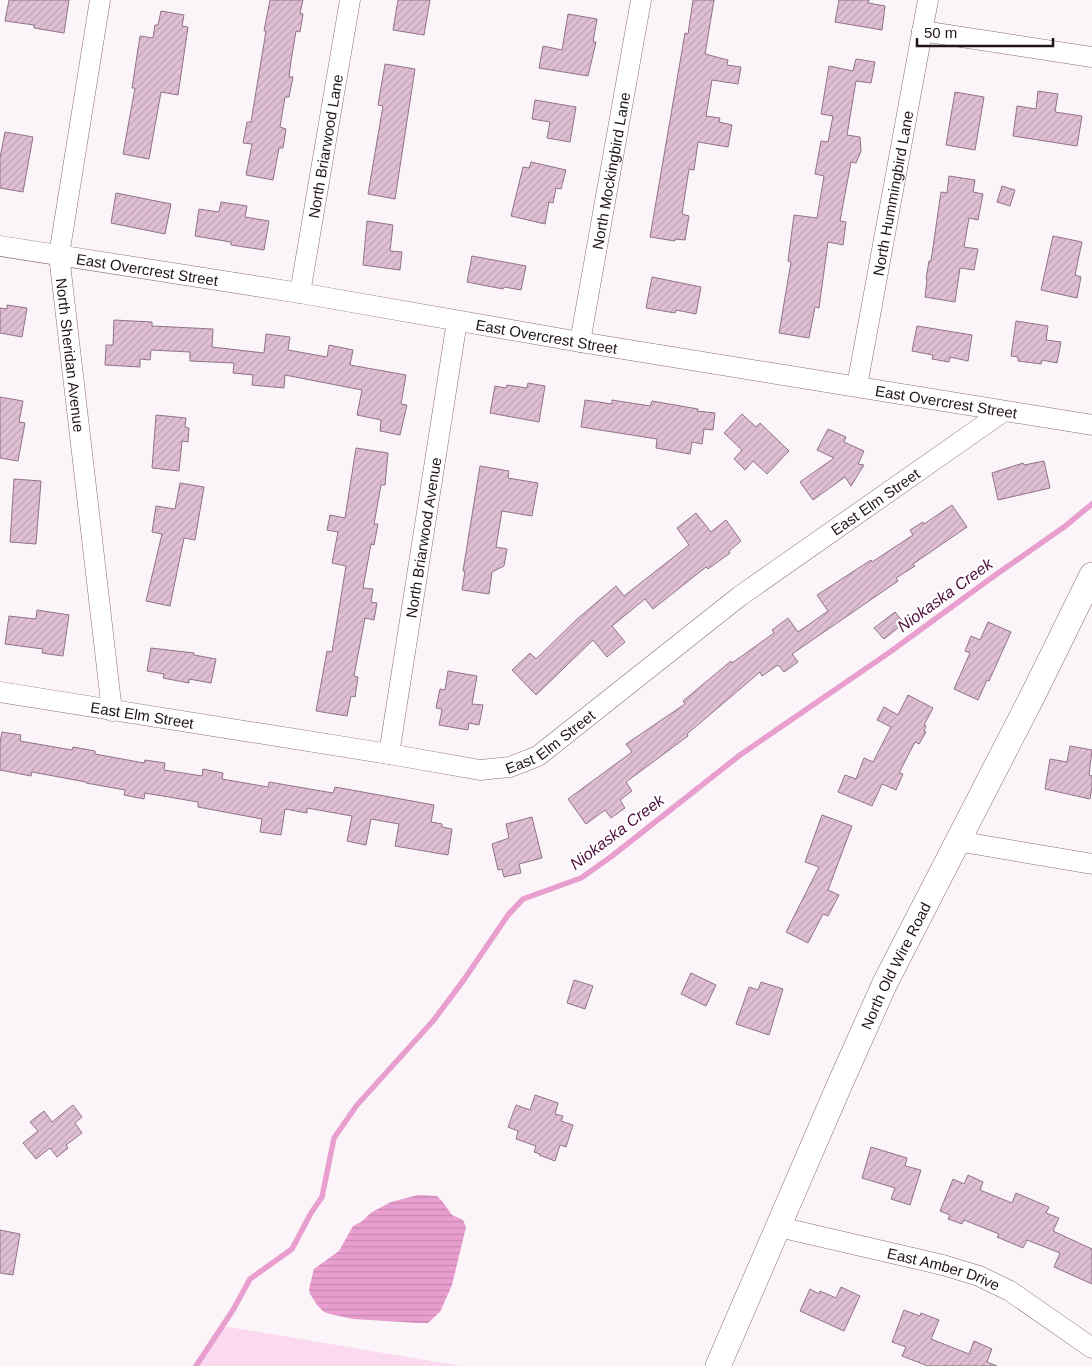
<svg xmlns="http://www.w3.org/2000/svg" width="1092" height="1366" viewBox="0 0 1092 1366" font-family="Arial,sans-serif">
<style>
.green{fill:#fbd9ee}
.water{fill:url(#water-rules)}
.lines{fill:none;stroke-linecap:round;stroke-linejoin:round}
.stream{stroke:#e89ecf;stroke-width:5.5}
.building{fill:url(#building-hatch);stroke:#917387}
.minor-casing{stroke:#8a6c7f;stroke-width:21}
.tertiary-casing{stroke:#8a6c7f;stroke-width:26}
.minor{stroke:#fff;stroke-width:20}
.tertiary{stroke:#fff;stroke-width:25}
.labels{text-anchor:middle;dominant-baseline:central;stroke-width:4.5;stroke-linejoin:round;paint-order:stroke}
.street-label{font-size:15px;fill:#20151c;stroke:#fff}
.water-label{font-size:16px;font-style:italic;fill:#4e0d3e;stroke:#fff}
</style>
<defs>
<pattern id="water-rules" width="6" height="5" patternUnits="userSpaceOnUse" patternTransform="scale(1.25)"><rect width="6" height="5" fill="#e89ecf"/><path d="M0 2.5h6" fill="none" stroke="#c787b1"/></pattern>
<pattern id="building-hatch" width="6" height="6" patternUnits="userSpaceOnUse" patternTransform="scale(1.25)"><rect width="6" height="6" fill="#e0bfd4"/><path d="M-1 1l2-2M0 6l6-6M5 7l2-2" fill="none" stroke="#c0a3b5"/></pattern>
</defs>
<rect width="100%" height="100%" fill="#fbf4f9"/>
<path class="green" d="M222,1326L461,1366H196Z"/>
<path class="water" d="M418,1195L437,1196L442,1201L452,1215L463,1220L466,1227L452,1285L440,1312L428,1323H418L353,1319L330,1314L324,1312L317,1305L310,1294L309,1289L314,1269L339,1251L353,1226L361,1222L372,1212L391,1202Z"/>
<g class="lines">
<path class="stream" d="M196,1366L233,1310L250,1279L292,1249L311,1213L322,1197L334,1138L357,1105L433,1021L463,981L508,915L523,899L581,878L612,856L740,755L890,652L994,576L1064,527L1092,504"/>
</g>
<path class="building" d="M9,0H69L64,33L34,28V25L5,21Z
M270,0H303L300,13L303,14L300,32L296,31L291,61L289,77H293L289,97H285L280,127L286,129L283,148H279L273,180L246,175L252,144L243,143L247,122H251L266,31H264Z
M398,0H430L424,35L393,30Z
M693,0H714L705,54L728,60L727,65L741,67L738,84L712,80L706,116L720,118L719,122L732,125L728,147L698,142L694,170L689,169L682,214L689,216L685,240L675,239V241L650,237L685,33L688,34Z
M839,0H869L868,3L885,6L882,30L835,22Z
M161,11L184,15L182,26L188,27L178,95L161,92L149,159L123,154L135,88H132L140,36L153,38L155,25H158Z
M568,14L597,19L593,42H596L588,76L539,68L543,46L562,50Z
M856,59L875,62L871,83L856,81L847,135L860,137L861,151L856,163L851,162L840,221L846,222L843,245L828,242L819,308L815,307L809,338L779,333L791,262L788,261L794,215L817,218L824,176L815,174L821,141L828,142L833,116L821,114L829,66L853,71Z
M385,64L415,69L395,199L368,194L383,106L378,105Z
M1038,91L1058,94L1055,112L1082,116L1077,146L1013,136L1017,106L1036,109Z
M955,92L984,97L975,150L946,145Z
M535,100L576,107L570,142L547,138L550,122L532,119Z
M5,132L33,137L23,192L0,188V158Z
M531,162L566,170L561,189L556,188L553,203L549,202L545,224L511,216L523,167L529,168Z
M949,176L975,180L973,192L983,194L978,220L969,218L964,247L978,249L974,270L960,268L955,302L925,297L927,280L926,279L929,261H931L941,192L947,193Z
M1002,186L1015,190L1010,206L997,202Z
M116,193L171,204L165,234L111,223Z
M221,202L247,206L245,217L269,221L264,250L231,245V242L195,236L199,209L219,212Z
M367,221L393,225L390,251L402,252L400,270L363,265Z
M1053,236L1082,242L1075,275L1081,277L1077,298L1041,290Z
M472,256L526,266L521,290L504,287L503,289L467,282Z
M652,277L701,287L696,314L676,310L675,313L646,308Z
M7,305L27,308L22,337L0,333V308L7,309Z
M114,320L152,322V326L213,329L212,347L264,353L266,334L290,337L288,350L327,357L329,345L353,350L350,365L406,375L401,404L407,405L400,435L380,431L381,420L357,415L362,390L285,375L284,388L252,385L253,375L233,373L234,363L190,361V352L151,350L150,360L140,359V367L105,365L106,345H113Z
M1016,321L1048,326L1046,340L1061,342L1057,363L1042,360L1041,364L1018,361V357L1011,356Z
M917,326L972,335L968,361L950,357L949,362L932,359L933,355L912,351Z
M528,383L545,386L539,422L490,413L495,386L506,388L507,385L527,388Z
M0,397L23,401L19,422L25,423L18,461L0,458Z
M585,400L612,404V400L650,406L652,401L698,409L697,411L715,413L713,430L704,429L702,444L692,442L690,454L656,448L657,439L581,427Z
M742,414L756,427L760,423L789,451L767,474L753,461L745,470L734,459L742,450L724,433Z
M156,415L186,418L185,427L189,428L188,442L182,441L179,471L152,468Z
M828,429L846,437L844,442L864,451L858,464L864,465L851,486L845,477L813,500L800,482L834,458L817,450Z
M356,448L388,453L385,485H381L374,524H378L374,545L371,544L363,588L373,589L371,602L377,603L374,620L365,618L354,676L358,677L355,697L351,696L347,716L316,711L327,651L332,652L346,566L332,563L338,532L327,530L330,515L345,518Z
M1044,461L1050,488L998,500L992,473L1023,463L1024,465Z
M480,466L509,471L508,478L538,483L532,516L502,511L496,547L507,549L504,566L492,572L489,594L462,590L465,571H463Z
M14,479L41,481L36,544L10,542Z
M180,483L204,487L195,540L184,538L170,606L146,601L162,534L152,532L156,506L175,509Z
M952,505L967,527L913,564L915,566L896,578L898,581L792,654L798,662L784,672L778,665L762,676L760,672L687,734L688,736L626,782L632,791L620,800L625,808L611,818L605,810L586,824L568,799L632,752L626,744L685,704L683,701L731,661L732,663L774,633L772,630L788,618L798,632L828,611L817,595L871,560L872,562L913,535L910,530L923,522L924,524Z
M696,513L711,532L726,520L741,541L729,551L730,553L708,569L706,567L653,609L645,599L612,626L625,642L607,657L593,640L536,695L512,670L530,653L536,659L576,620L616,586L624,596L689,545L677,528Z
M37,610L69,615L63,656L42,653L43,649L5,644L9,616L36,619Z
M895,612L904,623L884,639L874,628Z
M988,622L1011,632L989,681L987,680L978,700L954,689L970,653L965,651L971,636L980,640Z
M151,648L194,653V655L216,659L211,683L189,679V683L163,678L164,674L147,671Z
M448,671L477,676L472,704L483,705L479,725L469,723L468,730L439,725L442,709L436,708L440,689L445,690Z
M908,695L933,708L924,725L926,726L924,731L926,732L919,744L915,742L899,773L903,774L896,790L882,784L872,806L838,792L845,775L856,779L864,758L873,762L891,727L877,720L884,707L898,715Z
M2,732L21,735L20,741L72,750L73,747L95,751V754L144,763L145,760L165,763L164,770L202,776L203,769L223,773L222,779L268,787L269,782L333,793L335,787L434,805L431,822L442,824V827L452,829L448,855L395,846L399,824L371,819L366,845L347,841L352,816L307,808V813L285,809L281,835L260,832L262,819L198,807V802L145,793L144,799L124,795L125,790L86,783V782L32,772L31,776L0,770V742Z
M1070,746L1092,750L1089,775L1092,776V786L1090,799L1045,789L1050,759L1067,762Z
M822,815L852,826L828,890L839,895L828,916L823,914L808,943L786,932L819,867L805,862Z
M532,817L542,858L519,864L521,873L504,877L502,869L498,870L492,844L509,838L506,824Z
M691,973L716,985L706,1006L681,994Z
M574,980L593,986L585,1009L567,1003Z
M761,982L783,989L769,1035L736,1024L749,987L758,990Z
M535,1095L558,1103L555,1114L563,1116L561,1121L573,1125L566,1147L560,1145L555,1161L539,1155L540,1154L534,1152L536,1146L516,1139L518,1131L508,1127L516,1105L530,1110Z
M73,1105L82,1117L75,1123L82,1133L66,1145L68,1148L57,1157L50,1148L36,1159L23,1143L38,1131L30,1122L44,1111L52,1122Z
M871,1147L907,1158L905,1166L921,1170L910,1205L891,1199L895,1188L862,1178Z
M968,1175L983,1182L980,1190L1012,1203L1016,1193L1049,1207L1046,1213L1059,1218L1053,1231L1092,1249V1284L1054,1267L1060,1253L1027,1240L1023,1248L997,1237L999,1234L964,1220L962,1224L948,1219L950,1215L940,1211L953,1179L964,1184Z
M0,1230L20,1234L13,1275L0,1273Z
M841,1287L860,1296L844,1331L800,1311L810,1289L819,1294L820,1291L836,1298Z
M904,1310L920,1316L921,1313L939,1320L931,1339L969,1354L974,1341L992,1349L987,1362L997,1366H928L902,1356L906,1347L892,1342Z"/>
<g class="lines">
<defs>
<g id="minor">
<path id="s1" d="M100,0L59,255L112,711"/>
<path d="M922,31L1092,57"/>
<path id="s2" d="M0,246L300,293L580,342L1092,425"/>
<path id="s3" d="M300,293L350,0"/>
<path id="s4" d="M580,342L641,0"/>
<path id="s5" d="M857,386L928,0"/>
<path id="s6" d="M0,692L389,754L480,770L510,767L538,756L740,596L1004,411"/>
<path id="s7" d="M389,754L457,321"/>
<path d="M957,841L1092,864"/>
<path id="s8" d="M779,1227L943,1265L979,1276L1010,1291L1092,1348"/>
</g>
<g id="tertiary">
<path id="s9" d="M718,1366L839,1086L885,983L1033,695L1092,575"/>
</g>
</defs>
<use href="#minor" class="minor-casing"/>
<use href="#tertiary" class="tertiary-casing"/>
<use href="#minor" class="minor"/>
<use href="#tertiary" class="tertiary"/>
</g>
<g class="labels">
<g class="street-label">
<text stroke="none"><textPath href="#s3" startOffset="149">North Briarwood Lane</textPath></text>
<text stroke="none"><textPath href="#s4" startOffset="174">North Mockingbird Lane</textPath></text>
<text stroke="none"><textPath href="#s5" startOffset="196">North Hummingbird Lane</textPath></text>
<text stroke="none"><textPath href="#s2" startOffset="149">East Overcrest Street</textPath></text>
<text stroke="none"><textPath href="#s2" startOffset="554">East Overcrest Street</textPath></text>
<text stroke="none"><textPath href="#s1" startOffset="359">North Sheridan Avenue</textPath></text>
<text stroke="none"><textPath href="#s2" startOffset="959">East Overcrest Street</textPath></text>
<text stroke="none"><textPath href="#s6" startOffset="969">East Elm Street</textPath></text>
<text stroke="none"><textPath href="#s7" startOffset="219">North Briarwood Avenue</textPath></text>
<text stroke="none"><textPath href="#s6" startOffset="144">East Elm Street</textPath></text>
<text stroke="none"><textPath href="#s6" startOffset="564">East Elm Street</textPath></text>
<text stroke="none"><textPath href="#s9" startOffset="438">North Old Wire Road</textPath></text>
<text stroke="none"><textPath href="#s8" startOffset="170">East Amber Drive</textPath></text>
</g>
<g class="water-label">
<text transform="translate(945 595) rotate(-36)">Niokaska Creek</text>
<text transform="translate(617 832) rotate(-37)">Niokaska Creek</text>
</g>
</g>
<path d="M917 38v8h136v-8" fill="none" stroke="#20151c" stroke-width="2.5"/>
<text x="924" y="38" font-size="15" fill="#20151c" stroke="#ffffff" stroke-width="4" paint-order="stroke">50 m</text>
</svg>
